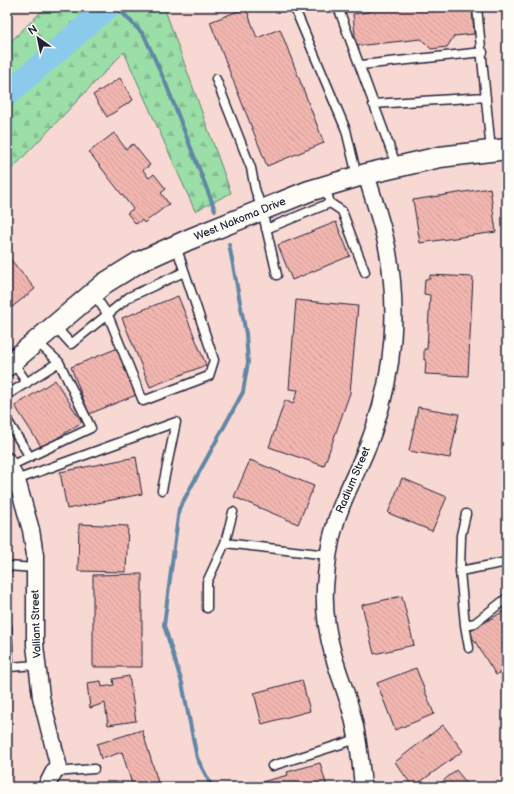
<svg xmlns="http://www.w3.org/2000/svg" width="514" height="794" viewBox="0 0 514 794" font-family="'Balsamiq Sans',sans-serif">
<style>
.built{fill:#f8d8d3}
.forest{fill:url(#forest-firs);stroke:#5f8072}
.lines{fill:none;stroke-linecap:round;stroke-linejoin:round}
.stream{stroke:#6187a5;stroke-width:4}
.river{stroke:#8bcaeb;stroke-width:24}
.building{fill:url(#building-back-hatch);stroke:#22223b}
.service-casing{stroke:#22223b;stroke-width:11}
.minor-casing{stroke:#22223b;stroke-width:19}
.tertiary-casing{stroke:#22223b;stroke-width:23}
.service{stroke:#fdfcf7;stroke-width:8}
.minor{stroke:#fdfcf7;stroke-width:16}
.tertiary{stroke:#fdfcf7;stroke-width:20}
.labels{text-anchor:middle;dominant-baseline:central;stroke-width:3;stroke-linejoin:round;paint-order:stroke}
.street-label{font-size:11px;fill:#22223b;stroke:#fdfcf7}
</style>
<defs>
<pattern id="forest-firs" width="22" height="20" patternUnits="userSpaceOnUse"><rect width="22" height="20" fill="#9cdea8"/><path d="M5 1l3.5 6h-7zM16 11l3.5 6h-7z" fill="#86be92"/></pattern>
<pattern id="building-back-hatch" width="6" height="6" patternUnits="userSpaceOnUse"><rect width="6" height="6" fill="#f2b6b0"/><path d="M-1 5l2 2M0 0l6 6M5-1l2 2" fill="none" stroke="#cf9c98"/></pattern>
</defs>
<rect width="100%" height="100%" fill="#fae7e2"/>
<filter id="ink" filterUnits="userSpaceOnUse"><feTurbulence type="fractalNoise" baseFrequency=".025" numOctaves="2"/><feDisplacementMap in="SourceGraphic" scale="8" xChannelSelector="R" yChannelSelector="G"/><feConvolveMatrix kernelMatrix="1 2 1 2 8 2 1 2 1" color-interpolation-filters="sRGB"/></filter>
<g filter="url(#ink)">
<path class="built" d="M7,7H46L7,45Z
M164,7H507V787H7V174L124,52L195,211L231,193Z"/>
<path class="forest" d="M46,7H164L231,193L195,211L124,52L7,174V45Z"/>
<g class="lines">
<path class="stream" d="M117,7L144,35L166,84L215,210
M212,787L197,758L182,683L164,625L179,509L243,392L248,362L246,334L229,244"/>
<path class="river" d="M7,94L108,7"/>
</g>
<path class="building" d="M370,7H472L474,34L454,36L447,47L431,49L421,39L356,46L353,14L370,12Z
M502,7H507V61Z
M246,8L257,38L280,29L324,143L267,166L210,22Z
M120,78L133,100L107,117L93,95Z
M114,133L126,149L133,144L150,165L143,170L149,178L154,174L166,189L161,193L169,204L144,223L142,220L136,224L127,213L133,209L89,152Z
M490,188L496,232L420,243L413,200Z
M336,222L350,256L292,280L278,245Z
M7,255L35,289L7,311Z
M430,275L473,277L468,376L425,374L426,360H424V349H427L430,295L424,294L425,279H430Z
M178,296L206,365L150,387L122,318Z
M296,300L358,306L350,393L324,466L269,447L285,400L293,404L298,390L289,389Z
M118,348L136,395L89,414L71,367Z
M55,380L82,422L42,448L15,406Z
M418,407L459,414L450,458L409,451Z
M136,457L142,494L67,509L60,472Z
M250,460L314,486L298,524L234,497Z
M402,478L447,497L432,531L388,513Z
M79,524L128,526L126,572L78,571Z
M142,574V667H93V575Z
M402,596L414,645L374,654L362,605Z
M507,609V668L496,675L469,632Z
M416,668L434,714L395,730L377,683Z
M129,676L136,721L108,725L105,703L90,708L87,683L101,681L102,687L114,685L113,679Z
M302,680L310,711L262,724L254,693Z
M443,725L463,751L413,787L395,762Z
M142,730L158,782L142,787H133L122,752L101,759L97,744Z
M320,763L327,787H259L258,783L288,775L287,772Z
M456,770L470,787H436Z"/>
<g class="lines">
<defs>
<path id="service" d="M338,7L397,167
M477,7L491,151
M295,9L346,130L357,176
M361,65L483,52
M216,79L251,168L255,189L262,210L277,275
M373,104L486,97
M325,187L330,203L342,211L365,272
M266,229L330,203
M93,293L108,315L143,401L209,376L214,360L176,246
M55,326L71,344L129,297L184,272
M13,362L27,383
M7,395L59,362
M7,420L30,457
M10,466L91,428L59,362L37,342
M16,480L176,422L162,490
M466,514L461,535L460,571L507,562
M225,543L328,555
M7,566L35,568
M460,571L465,625L475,623L507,598
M207,608V582L225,543L233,512
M465,625L469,648
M7,626L9,667L37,665
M272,766L357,739
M55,772L94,769"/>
<path id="minor" d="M7,461L18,484L31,530L35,555V645L41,697L58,764L46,787
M363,787C361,764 359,741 353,718C348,696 339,676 333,654C326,629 323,601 326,576C328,550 333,525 343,502C353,477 366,454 374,429C394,371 399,307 387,247C382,222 373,198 366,174"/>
<path id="tertiary" d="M7,366L105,283L139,262L190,239L309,191L366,174L440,157L507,149"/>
</defs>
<use href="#service" class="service-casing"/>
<use href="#minor" class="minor-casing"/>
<use href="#tertiary" class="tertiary-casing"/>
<use href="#service" class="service"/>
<use href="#minor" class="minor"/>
<use href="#tertiary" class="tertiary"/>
</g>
</g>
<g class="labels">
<g class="street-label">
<text transform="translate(240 219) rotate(-22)">West Nakoma Drive</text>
<text transform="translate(353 480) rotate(-67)">Radium Street</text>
<text transform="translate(36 624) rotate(-92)">Valliant Street</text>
</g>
</g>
<rect width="514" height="794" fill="none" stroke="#fdfcf7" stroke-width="24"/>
<rect x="12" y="12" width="490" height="770" fill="none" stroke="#22223b" stroke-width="1.5" filter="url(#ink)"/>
<g transform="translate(38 38) rotate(327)" stroke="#fdfcf7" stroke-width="3" paint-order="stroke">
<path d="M0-3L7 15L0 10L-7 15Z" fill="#22223b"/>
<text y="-6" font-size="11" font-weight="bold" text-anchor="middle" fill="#22223b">N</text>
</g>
</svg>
